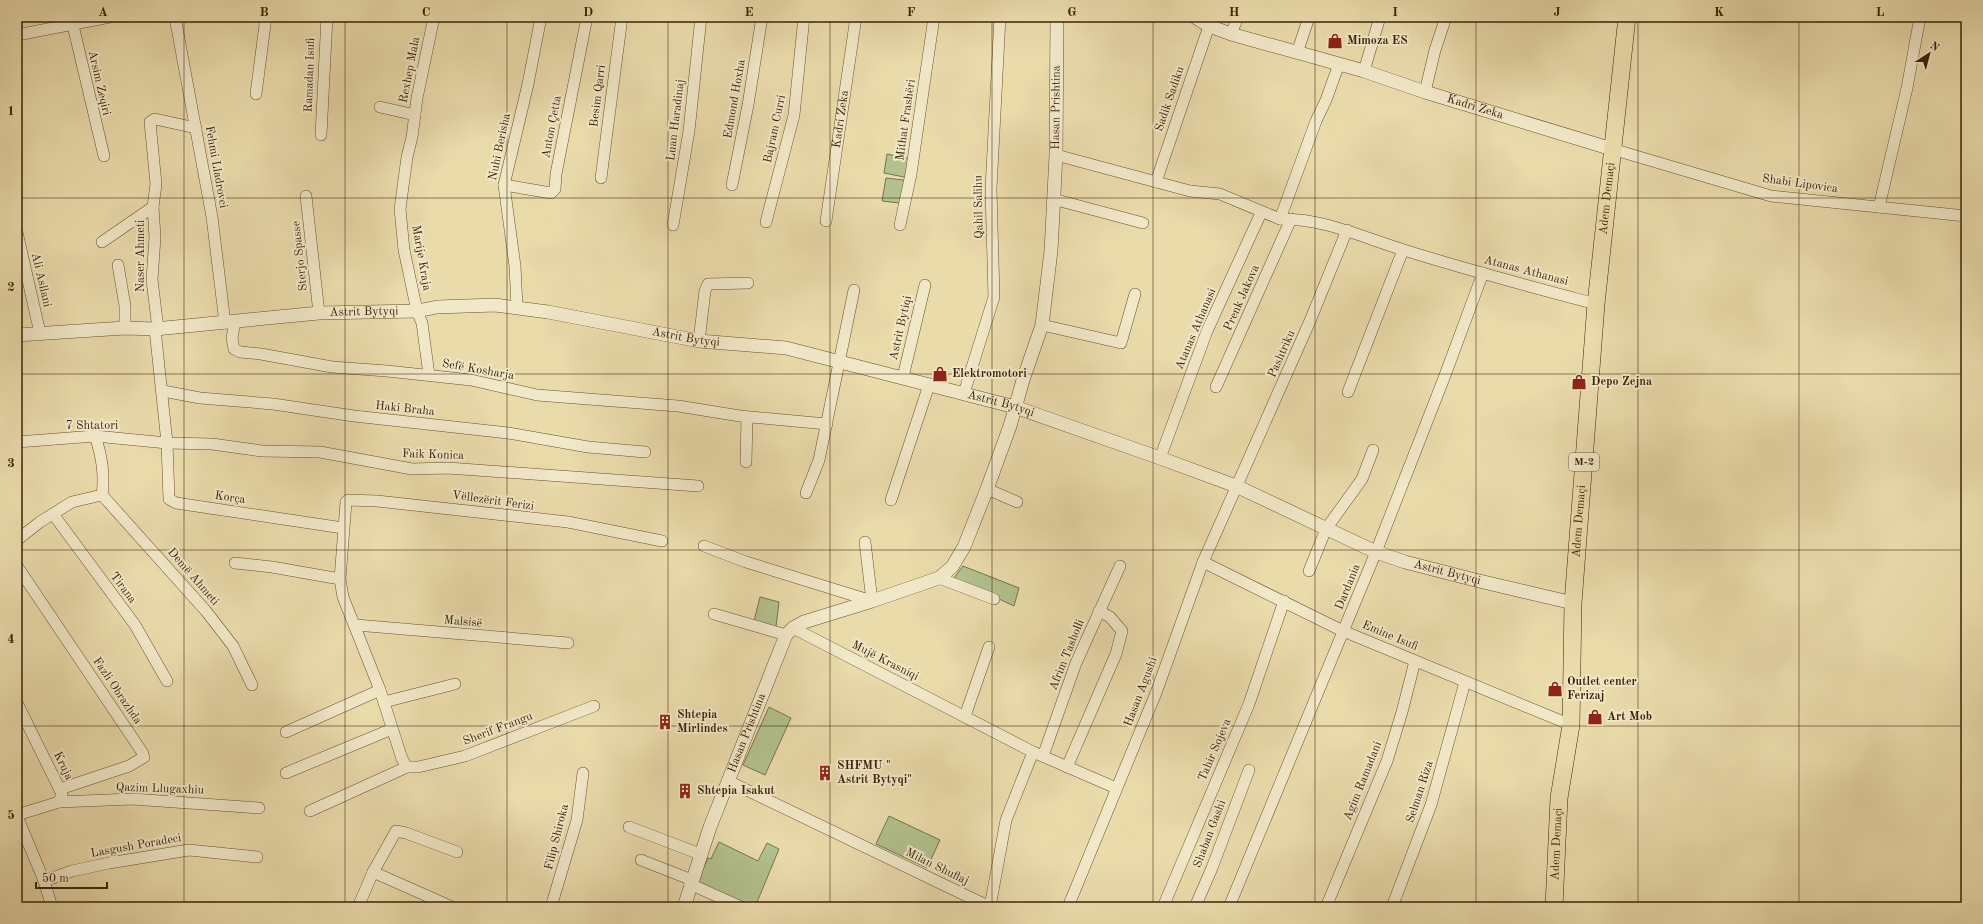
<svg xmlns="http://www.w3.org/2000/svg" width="1983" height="924" viewBox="0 0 1983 924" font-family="'Old Standard TT',serif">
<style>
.green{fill:#b2c18d;stroke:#77724c}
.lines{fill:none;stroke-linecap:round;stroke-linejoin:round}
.minor-casing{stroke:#685132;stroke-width:12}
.tertiary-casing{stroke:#685132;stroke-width:14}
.primary-casing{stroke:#3c230a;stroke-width:18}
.minor{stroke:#f1e8c8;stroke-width:11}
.tertiary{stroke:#f1e8c8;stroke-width:13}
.primary{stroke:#eadbab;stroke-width:17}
.grid{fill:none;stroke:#3c230a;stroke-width:1;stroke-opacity:0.55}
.labels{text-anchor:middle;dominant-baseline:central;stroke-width:4;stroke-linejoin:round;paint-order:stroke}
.shield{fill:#f1e8c8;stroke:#725e43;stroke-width:1}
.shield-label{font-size:11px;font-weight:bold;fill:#3c230a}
.poi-label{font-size:12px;font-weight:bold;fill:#3c230a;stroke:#f1e8c8;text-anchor:start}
.street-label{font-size:12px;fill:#3c230a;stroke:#f1e8c8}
.neatline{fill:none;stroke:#3c230a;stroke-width:1.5}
.grid-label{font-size:13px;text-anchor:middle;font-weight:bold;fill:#3c230a}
</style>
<rect width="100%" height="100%" fill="#eadbab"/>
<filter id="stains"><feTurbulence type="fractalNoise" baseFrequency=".005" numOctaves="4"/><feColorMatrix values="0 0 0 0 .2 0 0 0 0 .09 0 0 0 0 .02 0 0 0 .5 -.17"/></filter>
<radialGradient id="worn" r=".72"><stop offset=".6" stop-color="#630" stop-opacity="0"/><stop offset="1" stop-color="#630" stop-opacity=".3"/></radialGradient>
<path class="green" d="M887,154L916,160L914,179L884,173Z
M886,178L912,181L908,204L882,201Z
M963,566L1019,588L1014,606L954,578Z
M760,597L779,602L776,627L754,621Z
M769,707L791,718L765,775L743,765Z
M889,816L940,840L927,868L876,844Z
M719,842L758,861L767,843L779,849L755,907H743L696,885L708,858L711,859Z"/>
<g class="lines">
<defs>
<g id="minor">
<path d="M71,17L104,156"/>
<path d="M175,17L212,217L225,323"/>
<path d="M1231,34L1238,17"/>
<path d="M17,35L110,17"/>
<path d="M1297,53L1309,17"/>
<path d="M1364,71L1380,17"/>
<path d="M1425,92L1435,50L1446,17"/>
<path d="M256,94L266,17"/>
<path d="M380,107L415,115"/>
<path d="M321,135L327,17"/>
<path d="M1612,149L1771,196L1966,216"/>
<path d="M1056,155L1190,191L1220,194L1280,219C1323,218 1364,238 1404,250C1467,270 1532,287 1596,304"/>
<path d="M601,178L622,17"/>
<path d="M1156,182L1209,26"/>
<path d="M504,185L551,193L555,189L556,174L587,17"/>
<path d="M732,185L748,105L762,17"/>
<path d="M306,196L319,313"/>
<path d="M1053,199L1143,223"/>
<path d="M1879,207L1907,88L1920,17"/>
<path d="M1280,219L1316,121L1326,100L1339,64"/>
<path id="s1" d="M826,221L856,17"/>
<path d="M766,222L794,115L804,17"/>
<path d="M673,225L689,131L701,17"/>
<path d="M900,225L911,174L934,17"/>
<path d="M17,232L40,333"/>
<path d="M102,242L153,207"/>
<path d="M118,265L125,306V328"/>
<path d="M517,307L515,266L504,185L528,84L541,17"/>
<path d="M235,321L232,338L234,349L240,352L261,354L332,367L387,371L471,380L537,395L678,406L740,416L827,424"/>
<path d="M1042,325L1121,343L1135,294"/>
<path d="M155,329L167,443L169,499L176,503L343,528"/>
<path d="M158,329L152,280L155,237L153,207L156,184L150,122L155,119L196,128"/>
<path d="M699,341L705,291L708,284L748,283"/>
<path d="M429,375L422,323L417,311L404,250L400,209L407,157L412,137L417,98L434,17"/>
<path d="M903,377L925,285"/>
<path d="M1216,387L1291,219"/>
<path d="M163,391L200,398L273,404L354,416L508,433L588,447L645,452"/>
<path d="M1348,392L1403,250"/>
<path d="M964,393L994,297L991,189L1000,17"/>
<path d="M95,436C102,456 105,474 102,495"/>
<path d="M17,442L95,436L167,443L212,444L262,451L320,452L412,469L448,468L698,486"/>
<path d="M1160,458L1207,331L1261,213"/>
<path d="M746,462L747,417"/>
<path d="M987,489L1017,502"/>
<path d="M806,493L819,460L854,290"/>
<path d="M102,495L206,611L233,646L252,685"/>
<path d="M891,500L929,385"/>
<path d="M53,514L135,625L167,681"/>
<path d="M17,540L40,522L72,502L102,495"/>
<path d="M704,546L746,562L872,601L865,542"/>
<path d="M1203,562L1343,631L1571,725"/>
<path d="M235,563L272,567L340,579"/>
<path d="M17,566L142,752L144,757L129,766L60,789"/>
<path d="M1309,571L1326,529L1362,479L1373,450"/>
<path d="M939,578L994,599"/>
<path d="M714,614L786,635"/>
<path d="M356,625L568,643"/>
<path d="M793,628L1033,752L1116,788"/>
<path d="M384,702L455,684"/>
<path d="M17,703L62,794L59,802L17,815"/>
<path d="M594,706L465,756L418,767H407L402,759L380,690L343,597L340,579L346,502L348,500L377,501L568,522L662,541"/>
<path d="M965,716L989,647"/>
<path d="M286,732L380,690"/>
<path d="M1043,756L1076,663L1120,566"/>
<path d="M1067,767L1116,654L1122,631L1110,617L1099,611"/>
<path d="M286,773L392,729"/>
<path d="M728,781L990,907L1006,820L1033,752"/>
<path d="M59,802L132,799L259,808"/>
<path d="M310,811L407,767"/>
<path d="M17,816L44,881L52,907"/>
<path d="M629,827L700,854"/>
<path d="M641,860L692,880"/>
<path d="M373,872L452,907"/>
<path d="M44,881L72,871L109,863L189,850L257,857"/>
<path d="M690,884L741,907"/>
<path d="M358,907L373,872L396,831L406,833L457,852"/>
<path d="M551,907L577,820L583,773"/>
<path d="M1068,907L1156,693L1203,562L1310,321L1347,230"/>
<path d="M1163,907L1249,704L1284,601"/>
<path d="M1195,907L1212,868L1249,770"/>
<path d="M1229,907L1376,552L1444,378L1483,273"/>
<path d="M1326,907L1387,761L1402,712L1415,661"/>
<path d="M1392,907L1431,805L1465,682"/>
</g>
<g id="tertiary">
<path id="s2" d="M1195,17L1209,26L1231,34L1364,71L1425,92L1612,149"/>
<path id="s3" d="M17,335L125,328L155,329L319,313L417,311L437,307L495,305L548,312L699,341L786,348L1015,407L1160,458L1236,486L1376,552L1405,562L1475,580L1573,603"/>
<path id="s4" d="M684,907L710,827L786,635L793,628L804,622L872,601L939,578L952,567L964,547L987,489L1010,426L1023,380L1042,325L1051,251L1056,155L1057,17"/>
</g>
<g id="primary">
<path id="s5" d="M1554,907L1559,798L1571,725L1573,603L1596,304L1627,17"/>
</g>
</defs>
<use href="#minor" class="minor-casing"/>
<use href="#tertiary" class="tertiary-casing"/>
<use href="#primary" class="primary-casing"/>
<use href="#minor" class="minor"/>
<use href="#tertiary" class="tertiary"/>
<use href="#primary" class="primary"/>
</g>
<path class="grid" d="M184,17V907M345,17V907M507,17V907M668,17V907M830,17V907M992,17V907M1153,17V907M1315,17V907M1476,17V907M1638,17V907M1799,17V907M17,198H1966M17,374H1966M17,550H1966M17,726H1966"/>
<defs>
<symbol id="shop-bare" viewBox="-9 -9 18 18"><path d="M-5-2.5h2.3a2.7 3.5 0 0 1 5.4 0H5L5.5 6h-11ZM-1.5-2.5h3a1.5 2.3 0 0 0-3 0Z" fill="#8f2418" stroke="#f1e8c8" stroke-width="2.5" paint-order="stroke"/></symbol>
<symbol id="building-bare" viewBox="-9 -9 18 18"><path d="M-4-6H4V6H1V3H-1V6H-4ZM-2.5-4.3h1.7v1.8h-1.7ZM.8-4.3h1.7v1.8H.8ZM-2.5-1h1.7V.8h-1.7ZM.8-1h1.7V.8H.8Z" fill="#8f2418" stroke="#f1e8c8" stroke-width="2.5" paint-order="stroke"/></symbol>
</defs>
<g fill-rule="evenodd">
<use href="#shop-bare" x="1324" y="30" width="22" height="22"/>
<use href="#shop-bare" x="929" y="363" width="22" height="22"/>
<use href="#shop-bare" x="1568" y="371" width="22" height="22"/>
<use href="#shop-bare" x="1544" y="678" width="22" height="22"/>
<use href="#shop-bare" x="1584" y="706" width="22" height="22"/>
<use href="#building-bare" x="654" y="711" width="22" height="22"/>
<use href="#building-bare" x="814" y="762" width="22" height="22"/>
<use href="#building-bare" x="674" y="780" width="22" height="22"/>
</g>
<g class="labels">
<rect class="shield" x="1569" y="453" width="30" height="18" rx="3"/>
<g class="shield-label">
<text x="1584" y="462">M-2</text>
</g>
<g class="poi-label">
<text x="1347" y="41">Mimoza ES</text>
<text x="952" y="374">Elektromotori</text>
<text x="1591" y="382">Depo Zejna</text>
<text x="1567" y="682">Outlet center<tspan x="1567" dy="14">Ferizaj</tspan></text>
<text x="677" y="715">Shtepia<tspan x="677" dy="14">Mirlindes</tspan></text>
<text x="1607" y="717">Art Mob</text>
<text x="837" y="766">SHFMU "<tspan x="837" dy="14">Astrit Bytyqi"</tspan></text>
<text x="697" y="791">Shtepia Isakut</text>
</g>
<g class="street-label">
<text transform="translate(410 70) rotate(-79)">Rexhep Mala</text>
<text transform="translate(310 75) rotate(-88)">Ramadan Isufi</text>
<text transform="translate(99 83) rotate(77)">Arsim Zeqiri</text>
<text transform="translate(598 96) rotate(-83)">Besim Qarri</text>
<text transform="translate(735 99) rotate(-80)">Edmond Hoxha</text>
<text transform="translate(1170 99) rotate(-71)">Sadik Sadiku</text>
<text stroke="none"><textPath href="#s4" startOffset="949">Hasan Prishtina</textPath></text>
<text stroke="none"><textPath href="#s2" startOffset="295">Kadri Zeka</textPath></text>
<text stroke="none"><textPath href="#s1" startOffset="103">Kadri Zeka</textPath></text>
<text transform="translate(676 120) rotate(-83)">Luan Haradinaj</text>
<text transform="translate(906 120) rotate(-82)">Mithat Frashëri</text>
<text transform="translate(552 127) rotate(-79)">Anton Çetta</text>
<text transform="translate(775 129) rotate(-78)">Bajram Curri</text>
<text transform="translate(500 147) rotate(-78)">Nuhi Berisha</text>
<text transform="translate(216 167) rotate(80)">Fehmi Lladrovci</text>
<text transform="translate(1800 184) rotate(8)">Shabi Lipovica</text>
<text stroke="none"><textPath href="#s5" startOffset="711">Adem Demaçi</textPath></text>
<text transform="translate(979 207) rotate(-91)">Qahil Salihu</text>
<text transform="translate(141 256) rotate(-90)">Naser Ahmeti</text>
<text transform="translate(300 256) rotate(-96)">Sterjo Spasse</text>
<text transform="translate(421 258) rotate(80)">Marije Kraja</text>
<text transform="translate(1526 271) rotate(15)">Atanas Athanasi</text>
<text transform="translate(41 280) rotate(77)">Ali Asllani</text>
<text transform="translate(1242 298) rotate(-66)">Prenk Jakova</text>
<text stroke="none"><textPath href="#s3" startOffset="348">Astrit Bytyqi</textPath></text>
<text transform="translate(901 328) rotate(-77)">Astrit Bytiqi</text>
<text transform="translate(1196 329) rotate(-67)">Atanas Athanasi</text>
<text stroke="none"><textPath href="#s3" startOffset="673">Astrit Bytyqi</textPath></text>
<text transform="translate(1282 354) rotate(-66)">Pashtriku</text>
<text transform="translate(478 370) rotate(10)">Sefë Kosharja</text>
<text stroke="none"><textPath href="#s3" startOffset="996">Astrit Bytyqi</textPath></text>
<text transform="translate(405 409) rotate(6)">Haki Braha</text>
<text x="92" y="426">7 Shtatori</text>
<text transform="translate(433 455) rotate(2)">Faik Konica</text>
<text transform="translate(230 498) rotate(8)">Korça</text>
<text transform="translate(493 501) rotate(8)">Vëllezërit Ferizi</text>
<text stroke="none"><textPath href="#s5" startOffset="387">Adem Demaçi</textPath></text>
<text stroke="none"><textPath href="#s3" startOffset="1474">Astrit Bytyqi</textPath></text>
<text transform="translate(193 577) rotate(49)">Demë Ahmeti</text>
<text transform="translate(1348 587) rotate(-68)">Dardania</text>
<text transform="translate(123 588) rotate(53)">Tirana</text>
<text transform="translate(463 622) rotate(5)">Malsisë</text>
<text transform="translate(1390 636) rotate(23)">Emine Isufi</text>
<text transform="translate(1067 655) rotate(-68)">Afrim Tasholli</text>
<text transform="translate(885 661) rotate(27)">Mujë Krasniqi</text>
<text transform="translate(117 691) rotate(56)">Fazli Obrazhda</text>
<text transform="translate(1141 692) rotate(-69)">Hasan Agushi</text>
<text transform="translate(498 729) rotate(-21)">Sherif Frangu</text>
<text stroke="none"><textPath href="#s4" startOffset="185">Hasan Prishtina</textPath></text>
<text transform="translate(1215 750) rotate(-67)">Tahir Sojeva</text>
<text transform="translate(63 766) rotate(64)">Kruja</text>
<text transform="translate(1363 781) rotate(-68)">Agim Ramadani</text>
<text transform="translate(160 789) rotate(2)">Qazim Llugaxhiu</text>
<text transform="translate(1420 792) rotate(-72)">Selman Riza</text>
<text transform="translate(1210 834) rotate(-69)">Shaban Gashi</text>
<text transform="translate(557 837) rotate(-76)">Filip Shiroka</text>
<text stroke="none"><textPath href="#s5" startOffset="63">Adem Demaçi</textPath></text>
<text transform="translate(136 846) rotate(-10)">Lasgush Poradeci</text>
<text transform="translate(937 867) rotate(26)">Milan Shuflaj</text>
</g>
</g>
<rect width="1983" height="924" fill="none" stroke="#eadbab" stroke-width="44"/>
<g transform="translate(1929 54) rotate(36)" stroke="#f1e8c8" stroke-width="3" paint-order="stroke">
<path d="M0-3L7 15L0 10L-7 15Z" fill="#3c230a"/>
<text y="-6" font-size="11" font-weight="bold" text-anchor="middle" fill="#3c230a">N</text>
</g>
<path d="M36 882v6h71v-6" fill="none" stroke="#3c230a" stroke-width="2"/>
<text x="42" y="882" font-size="12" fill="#3c230a" stroke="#f1e8c8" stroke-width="3" paint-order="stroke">50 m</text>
<rect x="22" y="22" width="1939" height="880" class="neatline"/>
<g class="grid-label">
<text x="103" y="16">A</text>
<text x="264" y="16">B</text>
<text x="426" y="16">C</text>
<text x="588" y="16">D</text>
<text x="749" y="16">E</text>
<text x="911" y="16">F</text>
<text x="1072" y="16">G</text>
<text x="1234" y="16">H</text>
<text x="1395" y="16">I</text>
<text x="1557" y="16">J</text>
<text x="1719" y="16">K</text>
<text x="1880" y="16">L</text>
<text x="11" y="115">1</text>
<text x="11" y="291">2</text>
<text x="11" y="467">3</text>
<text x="11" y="643">4</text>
<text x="11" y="819">5</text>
</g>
<rect width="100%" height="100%" filter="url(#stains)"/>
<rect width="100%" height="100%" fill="url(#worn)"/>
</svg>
